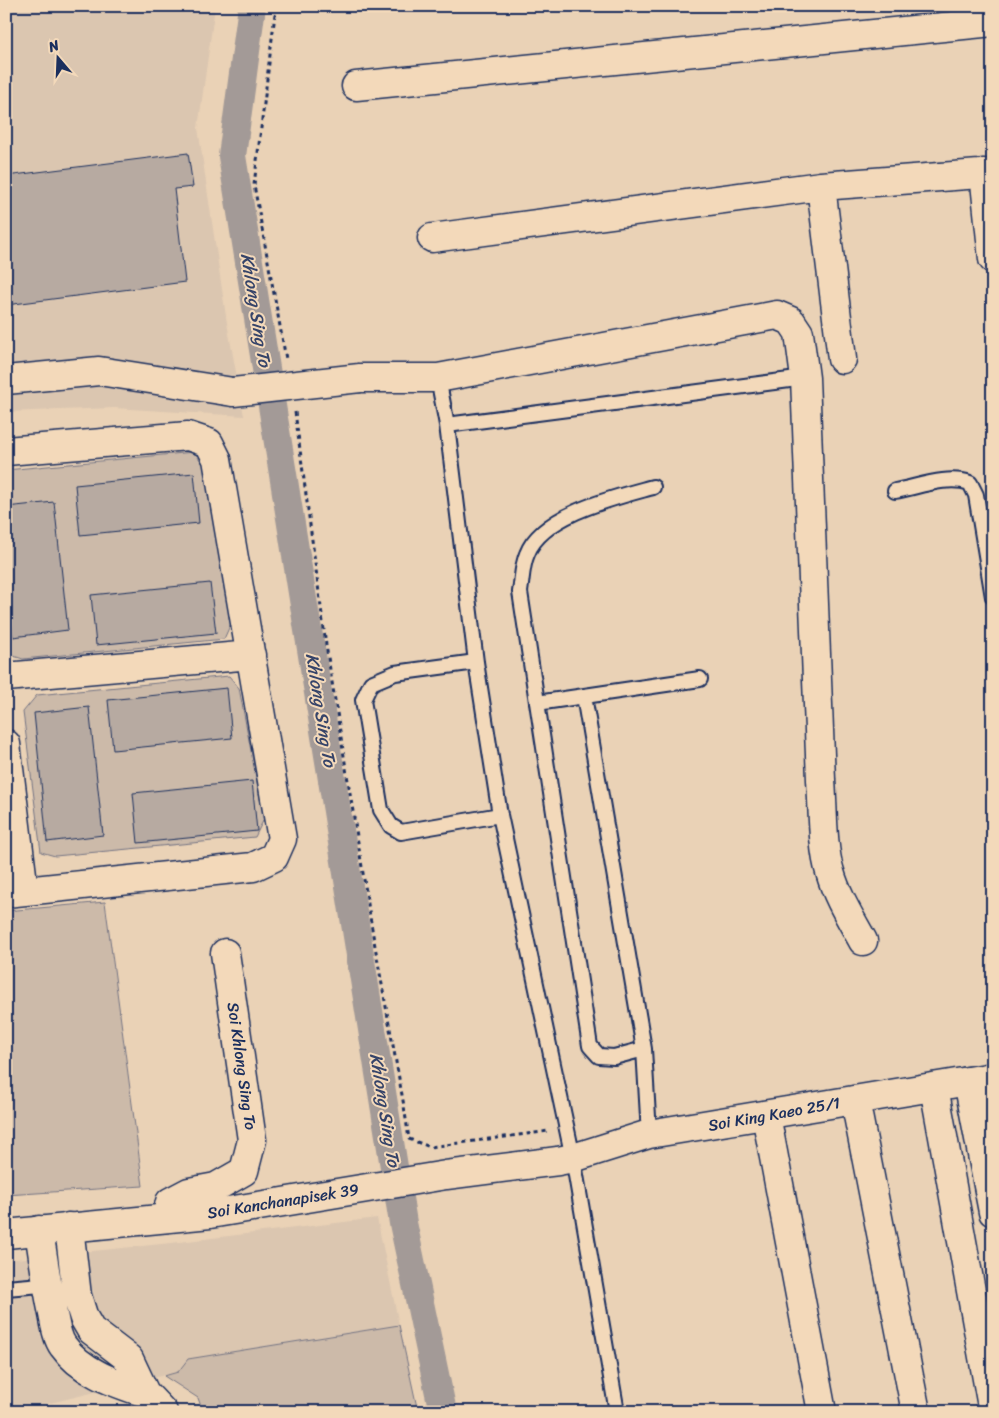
<svg xmlns="http://www.w3.org/2000/svg" width="999" height="1418" viewBox="0 0 999 1418" font-family="Sriracha,sans-serif">
<style>
.built{fill:#dbc6b0}
.green{fill:#ccbaa9;stroke:#747484}
.lines{fill:none;stroke-linecap:round;stroke-linejoin:round}
.canal{stroke:#a39a97;stroke-width:28}
.building{fill:#b7aaa1;stroke:#1b2f5e}
.lane-casing{stroke:#1b2f5e;stroke-width:18}
.street-casing{stroke:#1b2f5e;stroke-width:31}
.secondary-casing{stroke:#1b2f5e;stroke-width:31}
.path{stroke:#1b2f5e;stroke-width:3;stroke-dasharray:4 4;stroke-linecap:butt}
.lane{stroke:#f3d9ba;stroke-width:14}
.street{stroke:#f3d9ba;stroke-width:28}
.secondary{stroke:#f3d9ba;stroke-width:28}
.street-bridge-casing{stroke:#1b2f5e;stroke-width:31;stroke-linecap:butt}
.street-bridge{stroke:#f3d9ba;stroke-width:28}
.labels{text-anchor:middle;dominant-baseline:central;stroke-width:4;stroke-linejoin:round;paint-order:stroke}
.street-label{font-size:16px;fill:#1b2f5e;stroke:#f3d9ba}
.water-label{font-size:18px;font-style:italic;fill:#364469;stroke:#f3d9ba}
</style>
<rect width="100%" height="100%" fill="#ead2b6"/>
<filter id="ink" filterUnits="userSpaceOnUse"><feTurbulence type="fractalNoise" baseFrequency=".02" numOctaves="2"/><feDisplacementMap in="SourceGraphic" scale="10" xChannelSelector="R" yChannelSelector="G"/><feConvolveMatrix kernelMatrix="1 2 1 2 8 2 1 2 1" color-interpolation-filters="sRGB"/></filter>
<g filter="url(#ink)">
<path class="built" d="M6,6H215L198,128L227,323L244,416L114,408L6,412Z
M377,1218L399,1325L188,1359L178,1372L13,1412H6V1260L171,1243Z"/>
<path class="green" d="M194,452L204,465L232,621L224,639L23,659L10,655L6,629V470Z
M229,676L239,688L264,819L255,837L55,856L41,852L23,712L37,695Z
M105,902L143,1186L6,1195V911Z
M399,1325L418,1412H362L359,1406L331,1412H203L198,1398L164,1376L178,1372L188,1359Z"/>
<g class="lines">
<path class="canal" d="M252,6L232,156L403,1223L443,1412"/>
</g>
<path class="building" d="M188,153L193,187L174,189L185,282L6,305V176Z
M194,473L199,523L80,535L75,485Z
M54,502L68,630L13,637L6,575V507Z
M210,583L216,633L96,645L91,595Z
M227,688L232,738L113,750L108,700Z
M89,707L103,835L47,842L34,713Z
M252,781L257,831L138,843L133,793Z"/>
<g class="lines">
<defs>
<path id="lane" d="M438,378L447,425L805,378
M447,425L476,662L500,815L573,1158L617,1412
M895,491C918,487 947,475 970,483L976,495L993,597
M476,662L395,673L371,683L363,700L381,810L391,826L401,832L500,815
M584,696L644,1049L649,1134
M537,703L700,679
M644,1049L614,1057L599,1056L590,1046L520,592C522,580 522,565 527,554C542,514 617,497 653,487
M6,1288L53,1284"/>
<path id="street" d="M356,86L993,22
M984,173L993,259
M821,186L842,359
M432,238L821,186L993,173
M360,378H438L777,315L791,321L799,333L805,378L821,780C823,806 822,847 830,872C837,897 851,919 863,941
M6,380L99,371L233,392
M6,451L188,436L209,443L217,459L282,839L274,857L253,867L6,893
M6,677L251,655
M6,744L24,891
M988,1078L993,1101
M968,1081L993,1212
M934,1087L993,1412
M855,1100L916,1412
M766,1115L822,1412
M166,1218L170,1202L189,1192L216,1187L244,1171L252,1140L225,953
M69,1227L77,1296L84,1318L91,1330L129,1359L145,1393L163,1412
M39,1230C43,1258 47,1286 53,1314C55,1324 57,1338 63,1346C82,1373 116,1383 145,1393"/>
<path id="secondary" d="M6,1234L210,1214L446,1175L558,1161L573,1158L649,1134L993,1077"/>
</defs>
<use href="#lane" class="lane-casing"/>
<use href="#street" class="street-casing"/>
<use href="#secondary" class="secondary-casing"/>
<path class="path" d="M276,6L254,185L286,359
M295,412L326,645L373,935L404,1106L409,1139L430,1147L549,1131"/>
<use href="#lane" class="lane"/>
<use href="#street" class="street"/>
<use href="#secondary" class="secondary"/>
<defs>
<path id="street-bridge" d="M233,392L360,378"/>
</defs>
<use href="#street-bridge" class="street-bridge-casing"/>
<use href="#street-bridge" class="street-bridge"/>
</g>
</g>
<g class="labels">
<g class="street-label">
<text transform="translate(242 1066) rotate(82)">Soi Khlong Sing To</text>
<text transform="translate(774 1114) rotate(-10)">Soi King Kaeo 25/1</text>
<text transform="translate(283 1201) rotate(-9)">Soi Kanchanapisek 39</text>
</g>
<g class="water-label">
<text transform="translate(256 310) rotate(81)">Khlong Sing To</text>
<text transform="translate(321 710) rotate(81)">Khlong Sing To</text>
<text transform="translate(385 1110) rotate(81)">Khlong Sing To</text>
</g>
</g>
<rect width="999" height="1418" fill="none" stroke="#f3d9ba" stroke-width="25"/>
<rect x="12" y="12" width="974" height="1393" fill="none" stroke="#1b2f5e" stroke-width="2" filter="url(#ink)"/>
<g transform="translate(58 58) rotate(341)" stroke="#f3d9ba" stroke-width="4" paint-order="stroke">
<path d="M0-4L9 19L0 12L-9 19Z" fill="#1b2f5e"/>
<text y="-8" font-size="14" font-weight="bold" text-anchor="middle" fill="#1b2f5e">N</text>
</g>
</svg>
